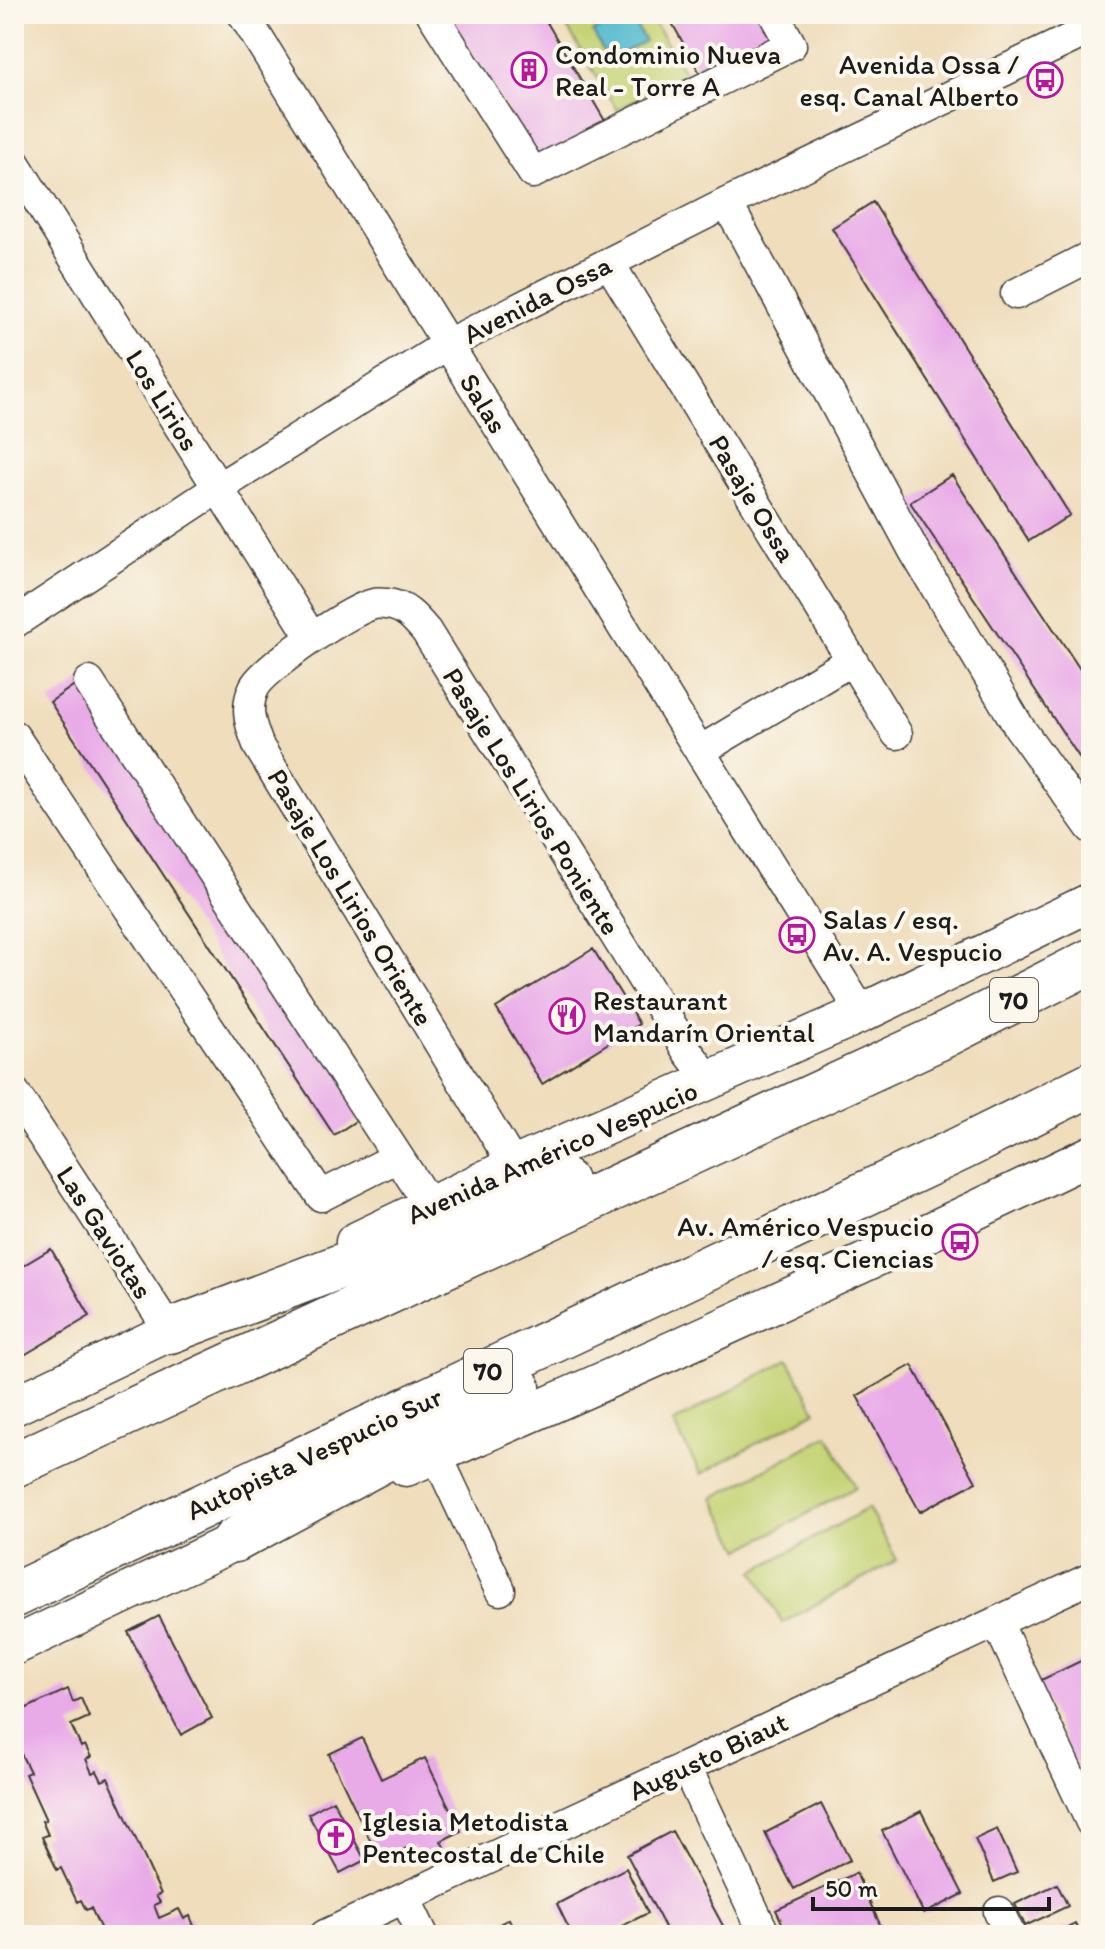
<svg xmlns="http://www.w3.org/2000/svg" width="1105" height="1949" viewBox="0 0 1105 1949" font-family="Itim,sans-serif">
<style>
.green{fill:#c4d375;stroke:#707848;stroke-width:2}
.water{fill:#50b9cd;stroke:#366a74;stroke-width:2}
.building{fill:#e9aae8}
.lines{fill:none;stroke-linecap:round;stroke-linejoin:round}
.minor-casing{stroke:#3c3934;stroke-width:33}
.major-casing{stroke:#3c3934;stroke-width:41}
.highway-casing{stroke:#3c3934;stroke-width:47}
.minor{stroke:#fff;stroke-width:30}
.major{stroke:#fff;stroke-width:38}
.highway{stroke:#fff;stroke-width:44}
.labels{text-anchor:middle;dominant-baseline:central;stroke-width:8;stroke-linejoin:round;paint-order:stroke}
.shield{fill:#fbf7ec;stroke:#5f5e5a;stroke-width:2}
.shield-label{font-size:26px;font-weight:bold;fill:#1c1c1c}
.poi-label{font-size:28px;fill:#1c1c1c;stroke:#fbf7ec;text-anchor:start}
.street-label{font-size:28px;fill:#1c1c1c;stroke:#fbf7ec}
</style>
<rect width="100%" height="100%" fill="#fbf7ec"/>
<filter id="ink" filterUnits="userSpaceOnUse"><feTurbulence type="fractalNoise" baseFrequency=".0125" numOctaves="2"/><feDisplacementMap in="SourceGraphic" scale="16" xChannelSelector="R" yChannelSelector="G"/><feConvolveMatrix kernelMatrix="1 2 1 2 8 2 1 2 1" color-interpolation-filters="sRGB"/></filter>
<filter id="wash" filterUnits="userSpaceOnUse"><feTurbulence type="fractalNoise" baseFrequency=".006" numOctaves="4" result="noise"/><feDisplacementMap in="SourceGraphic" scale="32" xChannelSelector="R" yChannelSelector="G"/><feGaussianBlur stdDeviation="1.8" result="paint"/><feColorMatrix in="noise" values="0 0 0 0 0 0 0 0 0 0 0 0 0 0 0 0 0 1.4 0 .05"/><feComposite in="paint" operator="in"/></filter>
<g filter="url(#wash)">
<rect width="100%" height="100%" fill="#efddbb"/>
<path class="green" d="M559,14H649L685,74L617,110Z
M788,1359L816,1411L701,1474L673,1423Z
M828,1435L856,1487L741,1550L713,1498Z
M868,1508L897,1560L782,1623L754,1571Z"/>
<path class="water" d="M625,14H629L645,41L608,61L593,32Z"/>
<g id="blocks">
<path class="building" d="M447,14H542L608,126L539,160Z
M667,14H763L776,39L702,77Z
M873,202L1070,515L1029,541L832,228Z
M952,475L1091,686V775L910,502Z
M83,679L368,1113L334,1135L50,702Z
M593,949L639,1024L542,1084L496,1008Z
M51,1249L90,1316L14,1361V1271Z
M912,1365L976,1482L920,1512L857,1396Z
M159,1616L212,1718L181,1735L128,1632Z
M1091,1656V1797L1037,1682Z
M68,1689L73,1702L81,1698L89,1717L71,1725L81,1747L85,1745L91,1757L86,1759L92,1773L97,1771L102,1781L108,1778L161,1894L156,1896L160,1902L154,1905L159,1918L179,1909L184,1919L190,1916L194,1926L181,1932L183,1935H109L107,1930L102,1932L91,1908L86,1910L81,1900L77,1902L61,1868L57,1870L42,1837L48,1835L42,1821L46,1820L25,1774L30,1772L19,1750L14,1753V1714Z
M362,1738L381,1779L425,1758L461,1831L441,1841L444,1847L420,1859L413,1845L380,1861L329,1754Z
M333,1800L365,1860L340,1873L308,1814Z
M821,1804L850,1860L794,1889L765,1833Z
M921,1811L963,1894L924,1914L882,1831Z
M997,1829L1017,1872L994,1882L975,1839Z
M672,1831L728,1935H669L627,1855Z
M626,1868L648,1913L604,1935H572L557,1904Z
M856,1873L885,1935H788L776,1910Z
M1057,1884L1068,1906L1025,1926L1015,1904Z
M509,1919L517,1935H480Z
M1075,1924L1080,1935H1052Z"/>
</g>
</g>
<g filter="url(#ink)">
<use href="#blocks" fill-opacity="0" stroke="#3c3934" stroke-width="2"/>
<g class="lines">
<defs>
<path id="minor" d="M243,14L862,1013
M432,14L533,173L791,45L774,14
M14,162L312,638
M727,203L913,549L1019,727L1091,828
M609,263L897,734
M1016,294L1091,256
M14,623L218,488L448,344L727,203L1091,29
M14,736L321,1196L398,1157L89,682
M700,751L852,660
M14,1092L170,1331
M398,1157L430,1206
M514,1166L259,747C251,727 244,709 254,688C263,668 353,608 374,604C378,603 383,604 387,604C405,606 415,618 426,631L688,1052L710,1081
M436,1454L500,1590
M997,1622L1091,1822
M686,1767L765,1935
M405,1898L423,1935
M999,1912L1010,1935
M325,1935L1091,1578"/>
<path id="major" d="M355,1242L514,1166L862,1013L1091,902
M14,1406L196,1319
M406,1467C637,1369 865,1264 1091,1155
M14,1646L261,1529"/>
<path id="highway" d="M170,1331L565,1181
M14,1465L937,1039L1091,961
M235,1540L518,1387
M14,1595L962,1148L1091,1084"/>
</defs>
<use href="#minor" class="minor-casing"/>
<use href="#major" class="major-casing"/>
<use href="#highway" class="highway-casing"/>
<use href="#minor" class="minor"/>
<use href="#major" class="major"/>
<use href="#highway" class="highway"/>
</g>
</g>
<defs>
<symbol id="building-ring" viewBox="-11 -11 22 22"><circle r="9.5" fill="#fbf7ec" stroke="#b5179e" stroke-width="1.5"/><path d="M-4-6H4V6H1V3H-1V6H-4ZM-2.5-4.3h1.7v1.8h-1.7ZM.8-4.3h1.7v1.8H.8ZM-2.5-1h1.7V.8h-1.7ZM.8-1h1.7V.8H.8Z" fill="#b5179e"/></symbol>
<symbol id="bus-ring" viewBox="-11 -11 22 22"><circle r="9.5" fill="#fbf7ec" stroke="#b5179e" stroke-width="1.5"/><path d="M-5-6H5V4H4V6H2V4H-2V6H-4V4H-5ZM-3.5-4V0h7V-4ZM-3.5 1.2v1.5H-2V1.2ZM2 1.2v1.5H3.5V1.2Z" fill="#b5179e"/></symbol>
<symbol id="restaurant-ring" viewBox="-11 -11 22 22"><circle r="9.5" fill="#fbf7ec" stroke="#b5179e" stroke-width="1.5"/><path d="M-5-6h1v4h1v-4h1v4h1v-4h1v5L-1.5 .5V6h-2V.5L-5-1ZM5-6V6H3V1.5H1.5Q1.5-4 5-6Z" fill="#b5179e"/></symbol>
<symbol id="church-ring" viewBox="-11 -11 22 22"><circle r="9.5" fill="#fbf7ec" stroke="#b5179e" stroke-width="1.5"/><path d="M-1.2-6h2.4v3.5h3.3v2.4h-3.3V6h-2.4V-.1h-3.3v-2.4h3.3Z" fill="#b5179e"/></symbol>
</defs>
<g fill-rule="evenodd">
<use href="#building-ring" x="509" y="50" width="40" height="40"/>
<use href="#bus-ring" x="1025" y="60" width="40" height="40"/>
<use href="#bus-ring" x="777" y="915" width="40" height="40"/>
<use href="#restaurant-ring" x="547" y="996" width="40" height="40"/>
<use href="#bus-ring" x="940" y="1222" width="40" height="40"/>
<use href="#church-ring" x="316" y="1817" width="40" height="40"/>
</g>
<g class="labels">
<g class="shield">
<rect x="990" y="978" width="48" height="44" rx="6"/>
<rect x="464" y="1349" width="48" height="44" rx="6"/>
</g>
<g class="shield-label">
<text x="1014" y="1000">70</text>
<text x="488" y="1371">70</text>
</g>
<g class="poi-label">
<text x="555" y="54">Condominio Nueva<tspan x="555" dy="32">Real - Torre A</tspan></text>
<text x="1019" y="64" text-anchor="end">Avenida Ossa /<tspan x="1019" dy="32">esq. Canal Alberto</tspan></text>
<text x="823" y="919">Salas / esq.<tspan x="823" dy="32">Av. A. Vespucio</tspan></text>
<text x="593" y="1000">Restaurant<tspan x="593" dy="32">Mandarín Oriental</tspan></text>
<text x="934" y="1226" text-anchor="end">Av. Américo Vespucio<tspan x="934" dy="32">/ esq. Ciencias</tspan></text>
<text x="362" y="1821">Iglesia Metodista<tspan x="362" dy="32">Pentecostal de Chile</tspan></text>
</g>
<g class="street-label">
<text transform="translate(537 299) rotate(-27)">Avenida Ossa</text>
<text transform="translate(163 400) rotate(58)">Los Lirios</text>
<text transform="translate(484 403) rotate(58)">Salas</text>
<text transform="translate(753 498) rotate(59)">Pasaje Ossa</text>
<text transform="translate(532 801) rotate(58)">Pasaje Los Lirios Poniente</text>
<text transform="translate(351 897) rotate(59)">Pasaje Los Lirios Oriente</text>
<text transform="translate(552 1152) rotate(-24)">Avenida Américo Vespucio</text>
<text transform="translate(105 1232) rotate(57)">Las Gaviotas</text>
<text transform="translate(314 1453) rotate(-25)">Autopista Vespucio Sur</text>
<text transform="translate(708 1756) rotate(-25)">Augusto Biaut</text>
</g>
</g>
<rect width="1105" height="1949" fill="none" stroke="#fbf7ec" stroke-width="48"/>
<path d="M813 1897v12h236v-12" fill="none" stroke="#1c1c1c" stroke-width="4"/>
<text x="825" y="1897" font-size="24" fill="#1c1c1c" stroke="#fbf7ec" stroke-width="6" paint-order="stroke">50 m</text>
</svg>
